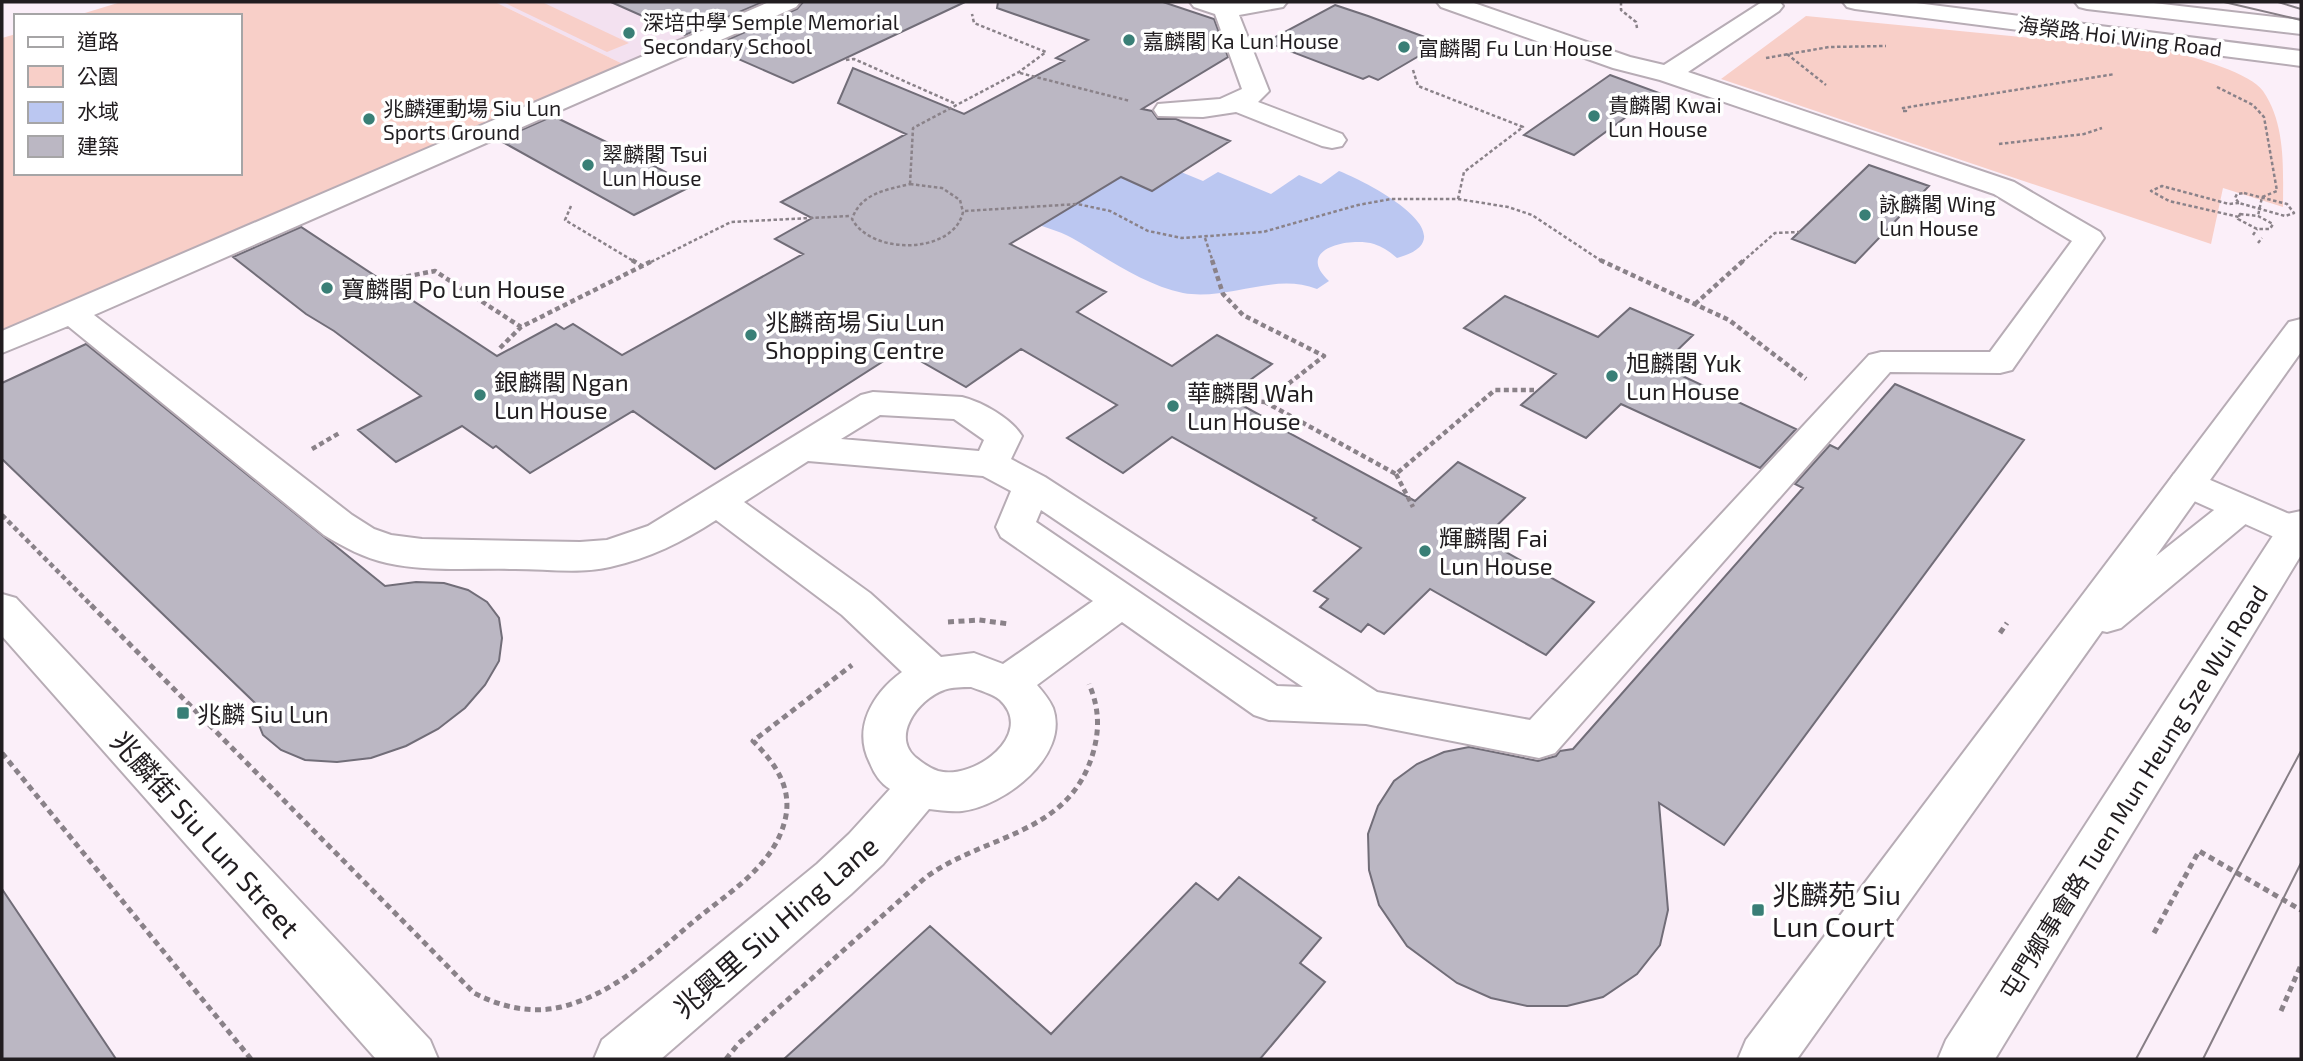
<svg xmlns="http://www.w3.org/2000/svg" width="2303" height="1061" viewBox="0 0 2303 1061" font-family="'Exo 2','Noto Sans TC',sans-serif">
<style>
.built{fill:#f3e1f0}
.green{fill:#f8cfc8}
.water{fill:#bbc7f1}
.building{fill:#bbb7c3;stroke:#716d78;stroke-width:2}
.lines{fill:none;stroke-linecap:round;stroke-linejoin:round}
.minor-casing{stroke:#b7acb5;stroke-width:4}
.major-casing{stroke:#b7acb5;stroke-width:4}
.path-far2{stroke:#8a8289;stroke-width:2.5;stroke-dasharray:3.5 2.5;stroke-linecap:butt}
.path-far1{stroke:#8a8289;stroke-width:4.5;stroke-dasharray:5 3.5;stroke-linecap:butt}
.path{stroke:#8a8289;stroke-width:5;stroke-dasharray:6 4.5;stroke-linecap:butt}
.minor{fill:#fff;fill-rule:evenodd}
.major{fill:#fff;fill-rule:evenodd}
.tram{stroke:#867e85;stroke-width:2}
.poi-dot{fill:#397f76;stroke:#fff;stroke-width:2.5}
.labels{text-anchor:middle;dominant-baseline:central;stroke-width:7;stroke-linejoin:round;paint-order:stroke}
.far-poi-label{font-size:21px;fill:#211d20;stroke:#fff;text-anchor:start}
.far-street-label{font-size:21px;fill:#211d20;stroke:#fff}
.poi-label{font-size:24px;fill:#211d20;stroke:#fff;text-anchor:start}
.street-label{font-size:24px;fill:#211d20;stroke:#fff}
.near-street-label{font-size:28px;fill:#211d20;stroke:#fff}
.near-poi-label{font-size:28px;fill:#211d20;stroke:#fff;text-anchor:start}
</style>
<rect width="100%" height="100%" fill="#fbeff9"/>
<path class="built" d="M495,2H772L625,65Z"/>
<path class="green" d="M121,2H495L625,65L2,331V38L16,34V173H240V16H75Z
M503,2H542L629,43L607,52Z
M1806,16L2174,52C2195,58 2251,73 2263,91C2286,124 2283,169 2283,207L2223,188L2211,244L1721,79Z"/>
<path class="water" d="M1079,159L1152,191L1181,172L1203,181L1218,172L1271,194L1299,175L1321,184L1339,171C1368,182 1473,237 1397,258C1390,252 1383,247 1374,244C1349,237 1294,249 1329,281L1317,289C1274,272 1229,301 1183,293C1144,285 1107,258 1072,238C1058,230 1042,227 1027,220Z"/>
<path class="building" d="M611,2H763L685,35Z
M803,2H965L793,83L711,47L797,9Z
M998,2H1163L1214,19L1228,57L1142,109L1152,111L1158,119H1176L1230,141L1152,191L1121,177L1010,244L1106,292L1077,312L1172,366L1217,335L1272,364L1227,397L1269,420L1267,421L1415,501L1458,462L1525,498L1483,539L1594,602L1546,655L1430,589L1384,634L1368,624L1361,632L1320,607L1328,599L1314,591L1361,548L1313,520L1316,518L1172,437L1123,473L1110,465L1067,438L1117,405L1021,349L966,387L901,350L715,469L633,411L530,473L496,446L493,448L462,426L396,462L358,430L421,396L334,331L306,314L233,257L301,227L497,356L556,324L564,329L573,324L622,355L803,254L775,239L812,218L781,202L906,134L838,103L853,68L964,114L1064,61L1056,58L1088,40L997,8Z
M1335,5L1368,16L1441,43L1378,80L1369,76L1363,79L1266,42Z
M1610,75L1659,93L1574,155L1524,135Z
M553,116L635,156L692,186L634,215L499,140Z
M1869,165L1929,186L1855,263L1792,239Z
M1505,296L1598,337L1630,308L1693,335L1661,366L1796,429L1760,468L1621,404L1586,438L1521,405L1556,374L1464,328Z
M86,344L385,586L416,582L444,583L468,590L487,602L499,618L502,638L499,661L485,685L465,708L438,729L406,746L371,758L337,762L305,760L281,750L263,735L255,715V703L2,459V383Z
M1895,384L2024,440L1724,845L1659,803L1668,910L1660,945L1637,974L1603,997L1567,1006H1527L1491,998L1457,983L1407,946L1379,905L1369,870L1368,834L1378,806L1394,781L1417,764L1444,752L1469,747L1538,761L1556,756L1560,751L1573,749L1803,488L1795,484L1830,445L1838,449Z
M1239,877L1321,938L1300,963L1325,982L1260,1059H784L930,926L1051,1034L1196,883L1218,900Z
M2,889L116,1059H2Z"/>
<g class="lines">
<defs>
<path id="minor" d="M769,2H800L796,7L94,315L352,515L374,529L391,535L422,539L580,542L607,540L648,526L861,395L873,392L962,397C982,402 1011,418 1022,436L1011,459L1045,477L1377,692L1530,720L1869,355L1881,352H1990L2072,241L1994,194L1660,80L1613,68L1441,7L1437,2H1471L1630,57L1664,65L1762,2H1780L1783,6L1779,11L1688,72L2014,182L2100,232L2104,238L2012,370L2000,373L1890,372L1555,753L1539,758L1366,724L1269,720L1254,715L1122,622L1037,685C1043,692 1049,699 1053,708C1070,756 1004,806 962,811C952,812 939,810 929,809L883,864L851,894L661,1059H594L602,1040L817,864L849,834L890,789C880,783 874,773 870,763C852,728 873,693 902,672L842,615L716,520C682,542 650,558 610,567C580,574 546,569 515,569C473,568 428,572 387,563C364,558 344,547 324,535L68,326L2,353V331ZM880,415L954,419L984,440L979,451L841,439ZM808,461L983,476L1011,491L996,527L1001,537L1093,601L1003,664L974,653L941,657L870,593L744,502ZM1041,510L1303,687L1277,686L1036,522ZM971,687C979,690 993,694 1000,700C1036,734 974,781 938,771C932,769 924,764 919,760C888,739 918,699 944,690C952,687 962,687 971,687Z
M1190,2H1287L1283,7L1239,15L1269,91L1258,102L1342,134L1346,140L1342,146L1332,148L1322,146L1236,112L1203,117L1158,116L1154,110L1158,104L1220,99L1242,89L1215,14L1194,7Z
M2187,470L2301,519V549L2174,492L2168,483L2174,474Z
M2,594L16,598L430,1040L438,1059H376L2,636Z"/>
<path id="major" d="M1843,2H1908L2301,51V66L1855,9L1847,7Z
M2075,2H2145L2301,20V34L2087,9L2079,7Z
M2301,319V352L2156,556L2228,499L2241,495L2254,499L2260,508L2254,517L2121,628L2107,632L2102,631L1797,1059H1738L1746,1040L2289,322Z
M2301,511V555L1995,1059H1938L1946,1040L2287,514Z"/>
</defs>
<use href="#minor" class="minor-casing"/>
<use href="#major" class="major-casing"/>
<path class="path-far2" d="M1621,2V10L1636,22L1637,28
M1787,54L1826,85
M1766,58L1829,47L1886,46
M846,60L854,59L956,104
M1413,70L1418,86L1523,127L1464,172L1458,199
M1020,73L1130,101
M2217,87L2253,105L2264,117L2277,191L2262,197L2258,216
M1903,111H1906L1903,108L2115,74
M1999,144L2084,134L2102,128
M910,184L913,128L1019,72L1046,52L974,23L972,14
M910,184L942,188L960,200L963,212C954,254 872,256 852,219C861,193 886,190 910,184Z
M2244,193L2287,204L2294,213L2285,216L2239,203L2235,198L2237,194Z
M2239,203L2229,204L2162,186L2151,191L2169,201L2239,217
M571,206L565,220L635,262
M965,211L1077,204L1110,211L1148,231L1182,238L1263,232L1358,205L1391,199H1458L1508,207L1532,215L1603,262
M2240,214L2258,216L2273,224L2270,229H2257L2238,219Z
M2253,235L2257,229
M1205,238L1213,262
M2258,243L2262,238
M651,262L731,222L850,216
M1742,262L1775,233L1800,232"/>
<path class="path-far1" d="M632,260L643,267
M1212,260L1223,294L1243,315L1324,356L1265,402L1396,474L1495,390H1534
M1600,260L1729,320L1806,379
M398,278L435,271L521,327
M1695,304L1744,260
M500,348L521,327L654,260
M1219,399L1265,402
M312,449L341,432
M1396,474L1413,507
M2,515L93,607"/>
<path class="path" d="M91,605L474,993C501,1007 531,1014 561,1007C614,994 654,955 694,921C728,893 774,866 785,820C793,788 775,763 753,741L852,665
M948,622L979,620L1009,624
M2000,633L2007,623
M2,753L251,1059
M2154,933L2199,851L2301,910
M2281,1011L2301,965
M726,1059L739,1043L925,878C984,834 1069,836 1093,753C1100,729 1099,707 1089,684"/>
<use href="#minor" class="minor"/>
<use href="#major" class="major"/>
<path class="tram" d="M2224,2L2301,20
M2278,2L2301,9
M2136,1059L2301,751
M2203,1059L2301,863"/>
</g>
<g class="poi-dot">
<circle cx="629" cy="33" r="7"/>
<circle cx="1129" cy="40" r="7"/>
<circle cx="1404" cy="47" r="7"/>
<circle cx="1594" cy="116" r="7"/>
<circle cx="369" cy="119" r="7"/>
<circle cx="588" cy="165" r="7"/>
<circle cx="1865" cy="215" r="7"/>
<circle cx="327" cy="288" r="7"/>
<circle cx="751" cy="335" r="7"/>
<circle cx="1612" cy="376" r="7"/>
<circle cx="480" cy="395" r="7"/>
<circle cx="1173" cy="406" r="7"/>
<circle cx="1425" cy="551" r="7"/>
<rect x="176" y="706" width="14" height="14" rx="3.5"/>
<rect x="1751" y="903" width="14" height="14" rx="3.5"/>
</g>
<g class="labels">
<g class="far-poi-label">
<text x="643" y="21">深培中學 Semple Memorial<tspan x="643" dy="24">Secondary School</tspan></text>
<text x="1143" y="40">嘉麟閣 Ka Lun House</text>
<text x="1418" y="47">富麟閣 Fu Lun House</text>
<text x="1608" y="104">貴麟閣 Kwai<tspan x="1608" dy="24">Lun House</tspan></text>
<text x="383" y="107">兆麟運動場 Siu Lun<tspan x="383" dy="24">Sports Ground</tspan></text>
<text x="602" y="153">翠麟閣 Tsui<tspan x="602" dy="24">Lun House</tspan></text>
<text x="1879" y="203">詠麟閣 Wing<tspan x="1879" dy="24">Lun House</tspan></text>
</g>
<g class="far-street-label">
<text transform="translate(2120 36) rotate(7)">海榮路 Hoi Wing Road</text>
</g>
<g class="poi-label">
<text x="341" y="288">寶麟閣 Po Lun House</text>
<text x="765" y="321">兆麟商場 Siu Lun<tspan x="765" dy="28">Shopping Centre</tspan></text>
<text x="1626" y="362">旭麟閣 Yuk<tspan x="1626" dy="28">Lun House</tspan></text>
<text x="494" y="381">銀麟閣 Ngan<tspan x="494" dy="28">Lun House</tspan></text>
<text x="1187" y="392">華麟閣 Wah<tspan x="1187" dy="28">Lun House</tspan></text>
<text x="1439" y="537">輝麟閣 Fai<tspan x="1439" dy="28">Lun House</tspan></text>
<text x="197" y="713">兆麟 Siu Lun</text>
</g>
<g class="street-label">
<text transform="translate(2133 792) rotate(-58)">屯門鄉事會路 Tuen Mun Heung Sze Wui Road</text>
</g>
<g class="near-street-label">
<text transform="translate(206 834) rotate(48)">兆麟街 Siu Lun Street</text>
<text transform="translate(775 926) rotate(-41)">兆興里 Siu Hing Lane</text>
</g>
<g class="near-poi-label">
<text x="1772" y="894">兆麟苑 Siu<tspan x="1772" dy="32">Lun Court</tspan></text>
</g>
</g>
<rect width="2303" height="1061" fill="none" stroke="#211d20" stroke-width="7"/>
<rect x="14" y="14" width="228" height="161" fill="#ffffff" stroke="#a6a5a6" stroke-width="2"/>
<rect x="28" y="37" width="35" height="10" fill="#ffffff" stroke="#a6a5a6" stroke-width="2"/>
<text x="77" y="49" font-size="21" fill="#211d20">道路</text>
<rect x="28" y="66" width="35" height="21" fill="#f8cfc8" stroke="#a6a5a6" stroke-width="2"/>
<text x="77" y="84" font-size="21" fill="#211d20">公園</text>
<rect x="28" y="102" width="35" height="21" fill="#bbc7f1" stroke="#a6a5a6" stroke-width="2"/>
<text x="77" y="119" font-size="21" fill="#211d20">水域</text>
<rect x="28" y="136" width="35" height="21" fill="#bbb7c3" stroke="#a6a5a6" stroke-width="2"/>
<text x="77" y="154" font-size="21" fill="#211d20">建築</text>
</svg>
